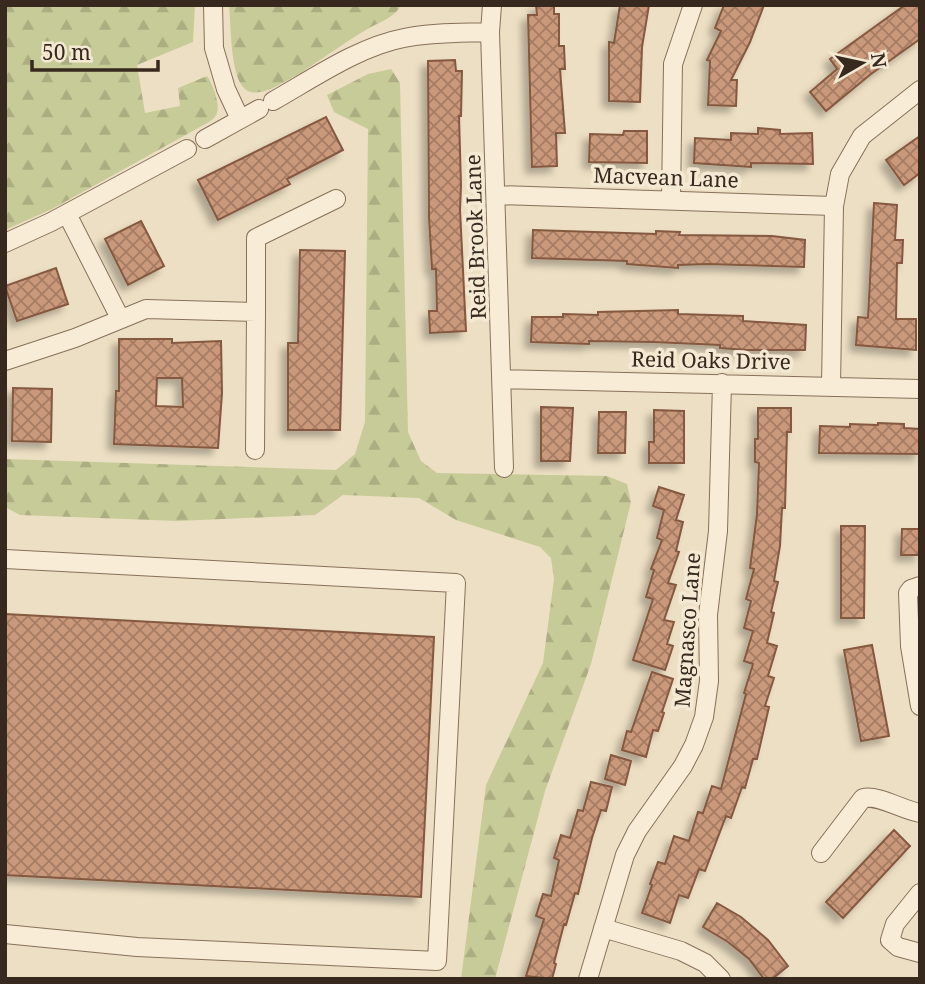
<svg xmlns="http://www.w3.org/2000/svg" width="925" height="984" viewBox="0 0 925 984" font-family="'Noto Serif',serif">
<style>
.forest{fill:url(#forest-firs)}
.building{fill:url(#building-cross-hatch);stroke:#855941;stroke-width:2;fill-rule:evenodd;filter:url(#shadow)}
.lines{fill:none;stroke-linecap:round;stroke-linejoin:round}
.minor-casing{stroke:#87705a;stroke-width:20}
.minor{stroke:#f8ecd6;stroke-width:18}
.labels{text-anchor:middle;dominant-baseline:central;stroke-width:7;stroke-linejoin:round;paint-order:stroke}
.street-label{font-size:21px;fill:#37291e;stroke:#f4e9d3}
</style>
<defs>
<pattern id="forest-firs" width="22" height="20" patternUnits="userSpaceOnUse" patternTransform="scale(1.75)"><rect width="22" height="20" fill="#c7cb97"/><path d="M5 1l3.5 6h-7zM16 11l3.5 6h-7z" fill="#acae82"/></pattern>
<pattern id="building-cross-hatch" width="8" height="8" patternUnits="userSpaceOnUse" patternTransform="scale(1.75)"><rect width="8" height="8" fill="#ca987a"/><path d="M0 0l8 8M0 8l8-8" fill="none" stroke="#a57c63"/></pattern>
<filter id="shadow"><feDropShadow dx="-6" dy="6" stdDeviation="3.5" flood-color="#0004"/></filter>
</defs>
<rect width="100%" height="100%" fill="#eddfc3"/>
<path class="forest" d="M5,5H195L193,42L137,65L145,113L180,106L178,88L207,76C213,84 220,104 217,113C216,117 212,120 209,122L52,209L5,230Z
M229,5H401C396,16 381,22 371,27C339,45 308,71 275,87C267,91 252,96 245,89C230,77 231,24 229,5Z
M391,69L400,83L408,432L421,461L437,473L607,476L627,484L631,502L591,664L545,791L495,979H461L486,785L543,663L554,579L551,558L540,547L456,520L419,498L343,495L315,515L178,521L20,515L5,507V459L336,470L355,454L365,422L368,129L334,112L327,95L368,74Z"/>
<path class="building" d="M536,5H554V14H559V46H564L565,69H560L565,133H556L557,166L532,167L528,15H537Z
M620,5H649L642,47L640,102L609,101V42L614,43Z
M724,5H764L750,42L731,80H737L736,106L708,105L710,61L707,60L721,31L715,28Z
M905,5H920V39L871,74L826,111L810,92L837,69L830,59Z
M455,60L456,71H462L461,116H459L461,186L460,210L466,331L430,333L429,311H437L436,269H432L429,217L428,61Z
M326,117L343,150L287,179L290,184L218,220L198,180Z
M758,128L780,130V134L812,133L813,164L751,163V167L694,163L695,138L731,140V133L758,134Z
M624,131H647V163L589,162L590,134L623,135Z
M920,136V173L904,185L886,160Z
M874,203L897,205L895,240H903L902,263H897L896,319H916V350L856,345L858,317L868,318Z
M141,221L164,266L128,285L105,239Z
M533,230L656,234V231L680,232L679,235L772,236L805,240L804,267L708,264L678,265V268L627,264V261L532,258Z
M300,250L345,251L340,430H288V343H298Z
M56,268L68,304L17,321L5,286Z
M678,310V314L743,316V321L806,325L805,350H747L720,348V345L653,342L589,341V344L531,342L532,317H563V314L598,315V312Z
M119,339H172V343L221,341L222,393L218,448L114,444L116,391H119ZM157,378H182L183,407L156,406Z
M13,388L52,389L51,442L12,441Z
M541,407L573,408L570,461H541Z
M758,408H791V432H787L785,508H782L780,546L774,581L778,582L771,612L774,613L767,643L777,646L768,676L774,678L765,706L769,707L757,759H753L745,788L742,787L731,818L726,816L705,871L699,869L688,898L679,895L670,923L642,913L652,885L650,884L658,862L665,864L674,836L689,841L698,812L703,813L712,786L721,789L746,694L744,693L753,664L744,661L753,631L744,628L751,601L746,599L754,569L750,568L757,514L759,463L755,462V439H758Z
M654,410L684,411V463H649V442H654Z
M599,412H626L625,453H598Z
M878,423L904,424V428L920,429V454L819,453L820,426L850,427V424L878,425Z
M659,487L684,495L676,520L683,522L676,551L679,552L668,583L676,585L664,620L674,622L667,644L673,646L665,670L633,660L653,599L646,597L654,570L651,569L662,540L657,538L664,510L653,506Z
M841,526H865L864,618H841Z
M902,529H920V555H901Z
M5,614L434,637L421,897L5,875Z
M872,645L889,736L861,741L844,650Z
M652,672L673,679L662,712L664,713L658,731L653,730L646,757L622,750L627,731L631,732Z
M611,755L631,761L625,785L605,779Z
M591,782L612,787L606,811L601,810L592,838L578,894L575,893L566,925L564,924L554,963L556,964L552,979L526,976L544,919L536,916L543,894L551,896L559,860L554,858L561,835L570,838L578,810L583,811Z
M894,830L910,846L843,918L826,902Z
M717,903L741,917L768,940L788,966L772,979H764L749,959L728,942L703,927Z"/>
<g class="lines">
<defs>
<path id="minor" d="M213,5L214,48L226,89L240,119
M492,5L490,32L504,468
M273,101C312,79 360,46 404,38C432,32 462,33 490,32
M205,139L259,109
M497,195L834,206
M671,200L673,64L693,5
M67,214L120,318
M5,243L51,222L187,149
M5,361L75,338L146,309L256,312V238L336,199
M501,379L920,389
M831,386L834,206L840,174L862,136L920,90
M255,450L256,312
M5,559L456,583L437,961L137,947L5,934
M920,586L911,589L908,593L910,646L920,706
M821,853L863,798C880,795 902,810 920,813
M920,893L895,924L890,940L898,947L920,953
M603,928L681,951L705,963L721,979
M588,979L625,855L637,831L683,766L694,745L704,717L709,681L708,615L718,531L722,383"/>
</defs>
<use href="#minor" class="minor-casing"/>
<use href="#minor" class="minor"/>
</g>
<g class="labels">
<g class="street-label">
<text transform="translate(666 177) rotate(2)">Macvean Lane</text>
<text transform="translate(475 237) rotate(-92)">Reid Brook Lane</text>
<text transform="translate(711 360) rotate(1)">Reid Oaks Drive</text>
<text transform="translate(687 630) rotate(-86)">Magnasco Lane</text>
</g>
</g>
<rect width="925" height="984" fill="none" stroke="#37291e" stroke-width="14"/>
<g transform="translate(862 63) rotate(81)" stroke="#f4e9d3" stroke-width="5" paint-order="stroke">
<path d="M0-5L12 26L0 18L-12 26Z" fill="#37291e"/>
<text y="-10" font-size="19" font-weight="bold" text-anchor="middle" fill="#37291e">N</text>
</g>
<path d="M32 60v10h126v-10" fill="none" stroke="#37291e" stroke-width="3.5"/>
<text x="42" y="60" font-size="21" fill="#37291e" stroke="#f4e9d3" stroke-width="5" paint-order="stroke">50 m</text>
</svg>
